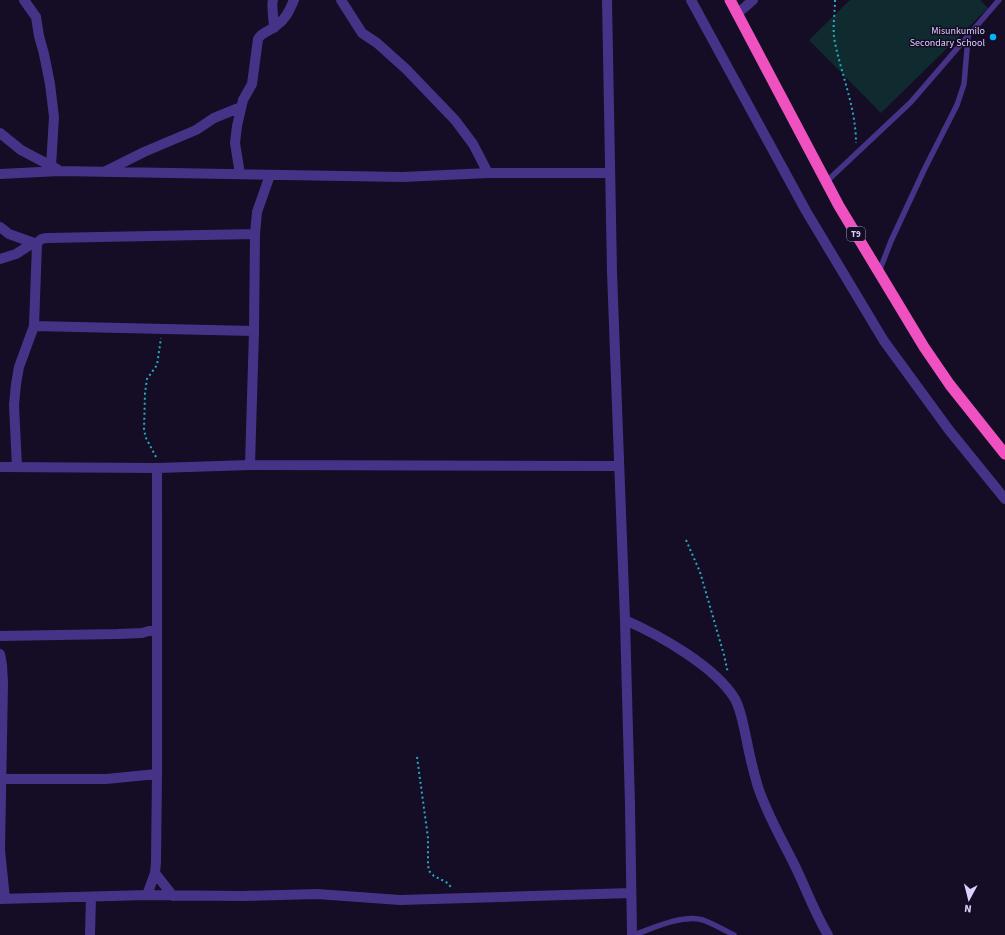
<svg xmlns="http://www.w3.org/2000/svg" width="1005" height="935" viewBox="0 0 1005 935" font-family="'Source Sans 3',sans-serif">
<style>
.green{fill:#0f2b30}
.lines{fill:none;stroke-linecap:round;stroke-linejoin:round}
.path{stroke:#24adc0;stroke-width:2;stroke-dasharray:2 3;stroke-linecap:butt}
.service{stroke:#463388;stroke-width:5.5}
.minor{stroke:#463388;stroke-width:10}
.trunk{stroke:#ef52c0;stroke-width:11}
.poi-dot{fill:#00b5fc;stroke:#150c25;stroke-width:1.5}
.labels{text-anchor:middle;dominant-baseline:central;stroke-width:3;stroke-linejoin:round;paint-order:stroke}
.shield{fill:#150c25;stroke:#a296be;stroke-width:1}
.shield-label{font-size:9px;font-weight:bold;fill:#ded1ff}
.poi-label{font-size:10px;fill:#ded1ff;stroke:#150c25;text-anchor:end}
</style>
<rect width="100%" height="100%" fill="#150c25"/>
<path class="green" d="M850,0H980L988,8L881,113L809,40Z"/>
<g class="lines">
<path class="path" d="M835,0C835,14 832,29 835,43C842,76 856,109 856,143
M156,457L146,438L144,430L145,393L147,379L157,365L161,338
M686,540L700,572L724,655L728,673
M417,757L428,838V865L429,871L434,876L446,882L452,888"/>
<path class="service" d="M826,182L911,102L999,0
M879,272L891,241L925,168L957,105L964,84L968,38
M634,935C653,928 683,914 703,920C714,924 724,930 734,935"/>
<path class="minor" d="M24,0L36,17L39,36L44,54L50,84L54,117L51,166
M273,0C271,6 274,20 274,28
M341,0L362,33L377,43L406,69L455,120L473,144L488,173
M607,0L612,272L625,620L630,805L632,935
M691,0L806,211L884,341L949,430L1005,499
M737,14L753,0
M0,133L21,150L57,169
M106,171L144,152L196,130L214,118L241,107
M0,174L60,171L403,177L488,173H610
M240,174L235,143L237,126L243,100L252,84L258,39C262,32 270,31 276,26C286,19 289,11 294,0
M0,227L9,234L37,244
M0,259L16,254L33,243
M34,326L254,331
M250,465L254,331L255,234L257,212L270,175
M0,467L157,468L250,465L619,466
M17,467L14,405L16,384L19,367L34,326L37,244C40,239 42,238 48,238L255,234
M625,620C659,635 715,666 735,699C741,710 743,724 746,737C749,753 753,770 758,787C767,814 781,838 794,864C806,888 814,912 828,935
M0,636L118,634L142,633L156,629
M0,654L2,665L3,683L0,850L5,899
M1,779H106L157,774
M155,873L173,896
M147,895L155,873L156,862L157,774V468
M0,899L147,895L242,896L317,894L400,900L631,893
M90,935L91,897"/>
<path class="trunk" d="M730,0L839,206L924,347L950,385L1005,454"/>
</g>
<circle class="poi-dot" cx="993" cy="37" r="4"/>
<g class="labels">
<rect class="shield" x="847" y="227" width="18" height="14" rx="3"/>
<g class="shield-label">
<text x="856" y="234">T9</text>
</g>
<g class="poi-label">
<text x="985" y="31">Misunkumilo<tspan x="985" dy="12">Secondary School</tspan></text>
</g>
</g>
<g transform="translate(969 899) rotate(187)" stroke="#150c25" stroke-width="3" paint-order="stroke">
<path d="M0-3L7 15L0 10L-7 15Z" fill="#ded1ff"/>
<text y="-6" font-size="11" font-weight="bold" text-anchor="middle" fill="#ded1ff">N</text>
</g>
</svg>
